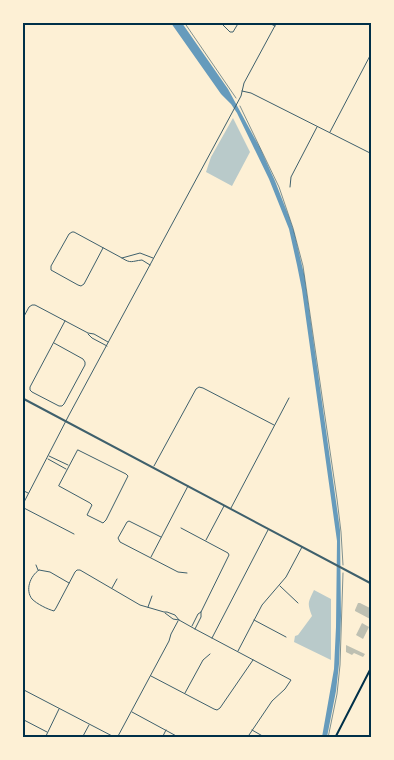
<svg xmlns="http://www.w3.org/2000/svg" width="394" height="760" viewBox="0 0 394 760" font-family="Quicksand,sans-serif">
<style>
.green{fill:#b9caca}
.water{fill:#669bbc}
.building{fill:#bec0b2}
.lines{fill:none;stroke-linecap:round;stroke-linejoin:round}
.path{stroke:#003049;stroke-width:0.5}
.minor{stroke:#3f606c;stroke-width:1}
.tertiary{stroke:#3f606c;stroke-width:2}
.primary{stroke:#003049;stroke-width:2}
.neatline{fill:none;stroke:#003049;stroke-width:2}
</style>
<rect width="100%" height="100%" fill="#fdf0d5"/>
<path class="green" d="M233,118L250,152L232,186L206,172L211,157Z
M314,590L331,599V660L294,642L295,636L298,635L312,616C307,603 308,603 314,590Z"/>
<path class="water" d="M171,23H182L228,89L260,148L275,181L289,217L294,232L304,274L340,530L341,616L339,664L336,691L327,737H322L334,669L336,627L337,541L315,383L302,290L297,265L289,229L269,179L237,113L231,104L221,94Z"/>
<path class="building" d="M358,603H360L372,609V620L355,611V610Z
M362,623L369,627L363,639L356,635Z
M346,645L365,654L363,657L354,653L352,655L346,652Z"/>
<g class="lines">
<path class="path" d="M184,22L236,98
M240,106L279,187L293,228L303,266L337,499L341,532L343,565
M328,738L337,694L340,665L343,573"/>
<path class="minor" d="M220,22L230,32H233L239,22
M267,22L275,26
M242,91L251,93L372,154
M330,132L372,52
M290,187L291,177L317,127
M103,248L84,284L81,286L78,285L51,270V266L69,234L72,232H74L122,258C131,264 132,261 142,260L150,265
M122,258L140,253L153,258
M22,320L29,307L32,305H35L88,333L94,334L108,342
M88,334L92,338L107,346
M54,343L83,359L85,362V365L64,404L62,406H59L32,392L30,390V387L65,321
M78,450L126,474L128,476L106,520L103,523L87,515L92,505L90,503L59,486Z
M49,456L68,465
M48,459L66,469
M154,466L196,389L199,387L203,388L274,425
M22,490L28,493
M22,506L69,415L233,111L241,96L244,83L277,22
M22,507L74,534
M231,508L289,398
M181,528L228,553L229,555L201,612L198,614L192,626
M161,537L129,521L127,522L118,538L120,542L178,572L187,573
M206,540L224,506
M151,557L188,486
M36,565L38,570
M39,570C30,576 25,590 32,599C37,604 47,609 54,611L56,608L75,572L77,570H80L140,605L164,612H167L175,615L179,620L195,629L291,680L285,689L272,701L247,738
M39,570L50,572L69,583
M280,586L298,603
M112,588L117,579
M148,607L152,596
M165,613L173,619L179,620
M254,620L286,637
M195,629L201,617V612
M212,638L268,530
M238,651L262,605L286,577L302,547
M151,676L214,709L217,710L220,708L253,660
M22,689L116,738
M185,693L203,660L210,654
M132,712L180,738
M22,719L47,732
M252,730L266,738
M45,738L59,709
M82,738L89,725
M117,738L169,641L171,634L178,621
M162,738L166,730"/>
<path class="tertiary" d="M22,398L372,584"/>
<path class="primary" d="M335,738L372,666"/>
</g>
<rect width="394" height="760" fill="none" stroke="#fdf0d5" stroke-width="48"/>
<rect x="24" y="24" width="346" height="712" class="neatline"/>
</svg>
